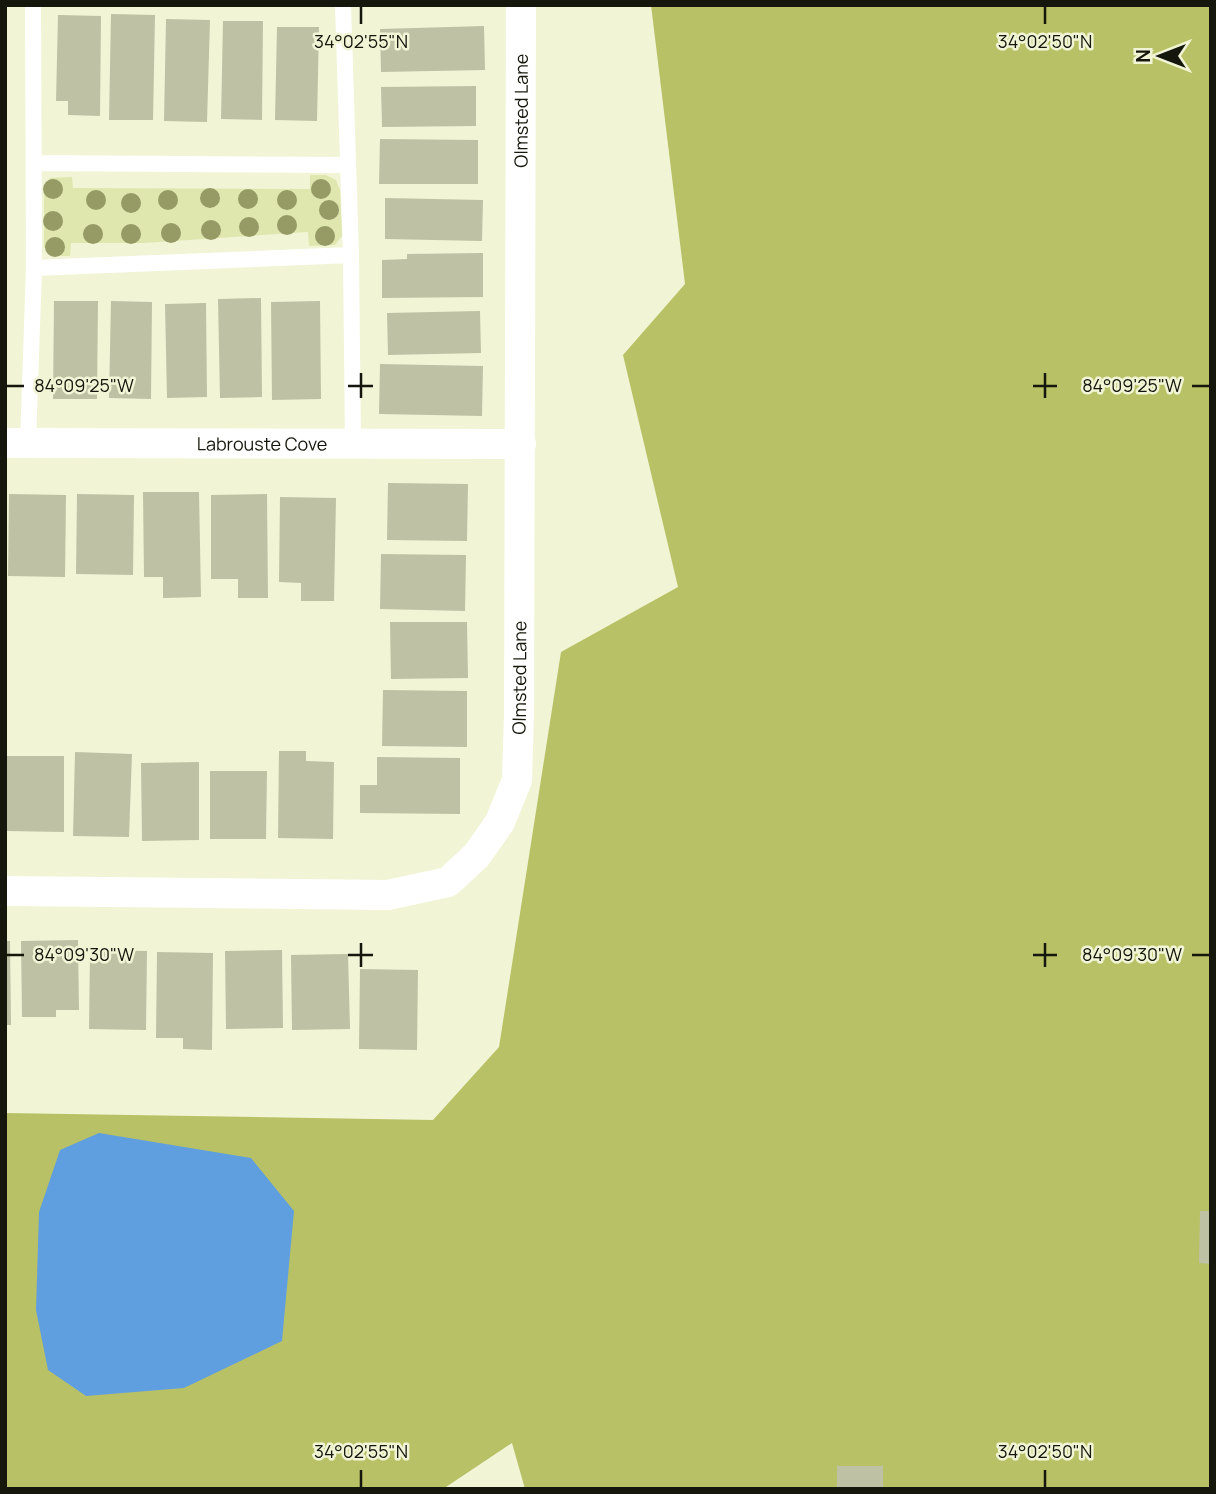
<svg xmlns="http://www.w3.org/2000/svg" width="1216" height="1494" viewBox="0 0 1216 1494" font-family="Manrope,sans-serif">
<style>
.green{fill:#dfe6ae}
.forest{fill:#b9c166}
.water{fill:#609fdf}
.building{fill:#bec1a4}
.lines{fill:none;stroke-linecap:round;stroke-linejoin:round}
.lane{stroke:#fff;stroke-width:16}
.street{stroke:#fff;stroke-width:30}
.tree{fill:#969a65}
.ticks{fill:none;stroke:#15170c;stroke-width:2.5}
.labels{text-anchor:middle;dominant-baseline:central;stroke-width:5;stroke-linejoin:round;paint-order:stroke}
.street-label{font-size:18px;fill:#15170c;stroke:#f1f5d6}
.ticks-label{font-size:18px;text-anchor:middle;fill:#15170c;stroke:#f1f5d6;stroke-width:5;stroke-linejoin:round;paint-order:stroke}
</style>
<rect width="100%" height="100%" fill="#f1f5d6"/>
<path class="green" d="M310,175H326L336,180L340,190L342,236L335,245L309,246L308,232L144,243H71L70,256H53L44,247V190L50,178L72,177L73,188L310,189Z"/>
<path class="forest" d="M651,5H1211V1489H525L512,1443L443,1489H5V1113L433,1120L499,1047L561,652L678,587L623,355L685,284Z"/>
<path class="water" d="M99,1133L251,1158L294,1211L282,1341L184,1388L86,1396L48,1370L36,1310L39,1212L60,1150Z"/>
<path class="building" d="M111,14L155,15L153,120H109Z
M58,15L101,16L100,116L68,115V101H56Z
M166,19L210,20L207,122L164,121Z
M223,21H263L262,120L221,119Z
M484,26L485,70L381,72L380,29Z
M277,27H319L317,121L275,120Z
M476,86V126L382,127L381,87Z
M380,139L478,140V184H379Z
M385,198L483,200L482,241L385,239Z
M483,253V297L382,298V260L407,259V254Z
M261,298L262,397L220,398L218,299Z
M54,301H98L97,399H53Z
M111,301L152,302L151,399L109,398Z
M320,301L321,399L272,400L271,302Z
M206,303L207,397L167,398L165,304Z
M480,311L481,353L388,355L387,313Z
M380,364L483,366L482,416L379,414Z
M388,483L468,484L467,541L387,540Z
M143,492H199L201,597L163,598V577H144Z
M9,494L66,495L65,577L8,576Z
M77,494L134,495L133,575L76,574Z
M267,494L268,598H238V579H211V495Z
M280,497L336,498L334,601H301V583L279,582Z
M381,554L466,555L465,611L380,609Z
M390,622H467L468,678L391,679Z
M383,690L467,691V747L382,746Z
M279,751H306V761L334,762L333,839L278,838Z
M75,752L132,754L129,837L73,836Z
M6,756H64V832L5,831Z
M377,757L460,758V814L360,813V785H377Z
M199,762V840L142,841L141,763Z
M210,771H267L266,839H210Z
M78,940L79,1010H56V1017H22L21,941Z
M5,941H10L11,1025H5Z
M90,950L147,951L146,1030L89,1029Z
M282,950L283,1028L226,1029L225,951Z
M157,952L213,953L212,1050L183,1049V1038H156Z
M348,954L350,1029L292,1030L291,955Z
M360,969L418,970L417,1050L359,1049Z
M1200,1211H1211V1264L1199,1263Z
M837,1466H883V1489H837Z"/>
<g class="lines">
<path class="lane" d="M343,5L351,255L353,445
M34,163L347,165
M34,268L351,255
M28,443L34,268L33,5"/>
<g class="street">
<path id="s1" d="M5,443L521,444"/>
<path id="s2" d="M5,891L388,895L448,882L477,855L500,822L517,780L519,714L521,5"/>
</g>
</g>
<g class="tree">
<circle cx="53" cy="189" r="10"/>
<circle cx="321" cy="189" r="10"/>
<circle cx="210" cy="198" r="10"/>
<circle cx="248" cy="199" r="10"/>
<circle cx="96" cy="200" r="10"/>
<circle cx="168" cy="200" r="10"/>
<circle cx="287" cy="200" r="10"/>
<circle cx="131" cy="203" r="10"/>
<circle cx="329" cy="210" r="10"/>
<circle cx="53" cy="221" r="10"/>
<circle cx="287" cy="225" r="10"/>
<circle cx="249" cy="227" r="10"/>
<circle cx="211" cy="230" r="10"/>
<circle cx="171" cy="233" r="10"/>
<circle cx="93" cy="234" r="10"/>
<circle cx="131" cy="234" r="10"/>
<circle cx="325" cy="236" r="10"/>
<circle cx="55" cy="247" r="10"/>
</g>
<path class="ticks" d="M361,7V24M1045,7V24M361,373V398M1045,373V398M7,386H24M348,386H373M1033,386H1057M1192,386H1209M361,943V967M1045,943V967M7,955H24M348,955H373M1033,955H1057M1192,955H1209M361,1470V1487M1045,1470V1487"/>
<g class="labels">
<g class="street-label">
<text stroke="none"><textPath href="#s2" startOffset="1239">Olmsted Lane</textPath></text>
<text stroke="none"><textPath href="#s1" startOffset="257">Labrouste Cove</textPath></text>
<text stroke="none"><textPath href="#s2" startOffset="672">Olmsted Lane</textPath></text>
</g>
</g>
<g class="ticks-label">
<text x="361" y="48">34°02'55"N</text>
<text x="1045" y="48">34°02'50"N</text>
<text x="1132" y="392">84°09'25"W</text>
<text x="84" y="392">84°09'25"W</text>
<text x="1132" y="961">84°09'30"W</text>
<text x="84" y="961">84°09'30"W</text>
<text x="361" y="1458">34°02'55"N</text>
<text x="1045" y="1458">34°02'50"N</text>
</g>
<rect width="1216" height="1494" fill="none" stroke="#15170c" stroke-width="14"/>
<g transform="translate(1160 56) rotate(270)" stroke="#f1f5d6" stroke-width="5" paint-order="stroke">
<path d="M0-5L12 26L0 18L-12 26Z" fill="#15170c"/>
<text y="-10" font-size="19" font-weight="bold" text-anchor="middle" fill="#15170c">N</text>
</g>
</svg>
